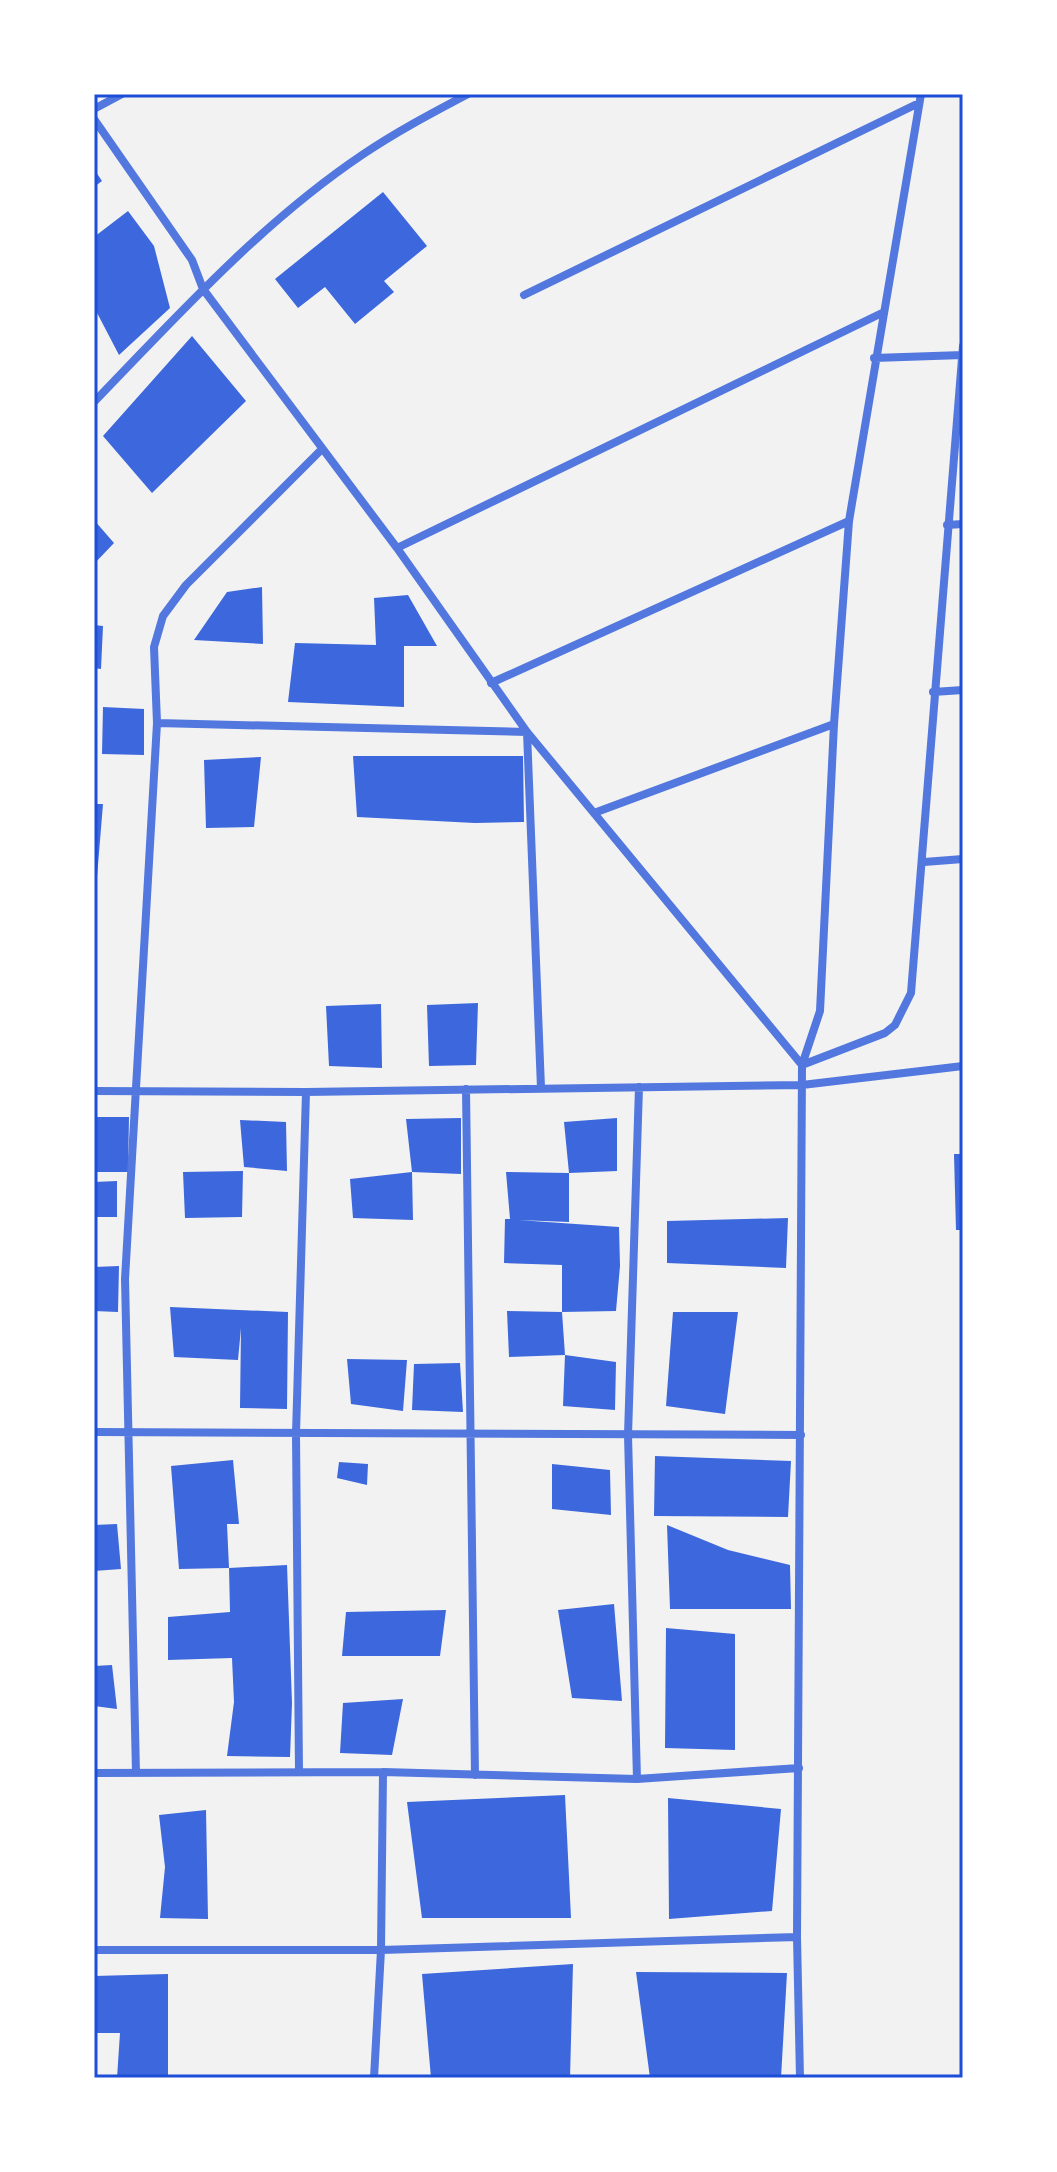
<svg xmlns="http://www.w3.org/2000/svg" width="1057" height="2172" viewBox="0 0 1057 2172" font-family="Lato,sans-serif">
<style>
.building{fill:#3d67dc}
.lines{fill:none;stroke-linecap:round;stroke-linejoin:round}
.minor{stroke:#5277de;stroke-width:8}
.neatline{fill:none;stroke:#1d4ed8;stroke-width:3}
</style>
<rect width="100%" height="100%" fill="#f2f2f2"/>
<path class="building" d="M94,169L102,181L94,187Z
M383,192L427,246L384,281L394,292L355,324L325,287L298,308L275,279Z
M128,211L154,246L170,308L119,355L94,307V237Z
M192,336L246,401L152,493L103,436Z
M94,520L114,543L94,564Z
M262,587L263,644L194,640L227,592Z
M408,595L437,646H404V707L288,702L295,643L376,645L374,598Z
M94,625L103,626L101,669L94,668Z
M103,707L144,709V755L102,754Z
M353,756H523L524,822L475,823L357,817Z
M261,757L254,827L206,828L204,760Z
M94,804H103L95,901L94,900Z
M94,997H97V1062H94Z
M478,1003L476,1065L429,1066L427,1005Z
M381,1004L382,1068L329,1066L326,1006Z
M94,1117H129L128,1172H94Z
M461,1118V1174L412,1172L406,1119Z
M617,1118V1171L569,1173L564,1122Z
M240,1120L286,1122L287,1171L244,1167Z
M954,1154H963V1230H956Z
M243,1171L242,1217L185,1218L183,1172Z
M412,1172L413,1220L353,1218L350,1179Z
M506,1172L569,1173V1222L518,1220L619,1227L620,1266L616,1311L562,1312L565,1355L509,1357L507,1311L562,1312V1265L504,1263L505,1219H510Z
M117,1181V1217H94V1182Z
M788,1218L786,1268L667,1263V1221Z
M119,1266L118,1312L94,1311V1267Z
M170,1307L288,1312L287,1409L240,1408L241,1328L238,1360L174,1357Z
M673,1312H738L725,1414L666,1406Z
M565,1355L616,1362L615,1410L563,1406Z
M347,1359L407,1360L403,1411L351,1404Z
M460,1363L463,1412L412,1410L414,1364Z
M655,1456L791,1461L788,1517L654,1516Z
M233,1460L239,1524H227L229,1568L179,1569L171,1466Z
M339,1462L368,1464L367,1485L337,1478Z
M552,1464L610,1470L611,1515L552,1509Z
M117,1524L121,1569L94,1571V1525Z
M667,1525L728,1550L790,1565L791,1609H670Z
M287,1565L292,1703L290,1757L227,1756L234,1702L232,1658L168,1660V1617L230,1612L229,1568Z
M614,1604L622,1701L572,1698L558,1610Z
M446,1610L440,1656H342L346,1612Z
M666,1628L735,1634V1750L665,1748Z
M112,1665L117,1709L94,1706V1666Z
M403,1699L392,1755L340,1753L343,1703Z
M565,1795L571,1918H422L407,1802Z
M668,1798L781,1809L772,1911L669,1919Z
M206,1810L208,1919L160,1918L165,1867L159,1815Z
M573,1964L570,2078H431L422,1974Z
M636,1972L787,1973L781,2078H650Z
M168,1974V2078H117L120,2033H94V1976Z"/>
<g class="lines">
<path class="minor" d="M94,109L122,94
M94,119L192,260L203,289L397,548L527,732L802,1065
M524,295L919,103
M874,358L963,355
M94,402C178,315 261,223 362,155C396,132 432,113 468,94
M947,525L963,524
M397,548L882,313
M491,683L849,521
M933,692L963,690
M157,723L527,732L541,1088
M594,813L834,724
M924,862L963,859
M802,1065L885,1033L895,1025L911,993L963,346
M466,1089L475,1775
M94,1091L306,1092L802,1085L963,1066
M94,1432L801,1435
M299,1772L296,1434L306,1092
M94,1773L383,1772L637,1779L799,1768
M136,1773L125,1279L157,723L154,647L163,616L186,585L322,449
M637,1779L628,1435L639,1087
M94,1950H381L797,1937
M374,2078L381,1950L383,1772
M800,2078L797,1937L802,1065L820,1011L834,724L849,521L921,94"/>
</g>
<rect width="1057" height="2172" fill="none" stroke="#ffffff" stroke-width="192"/>
<rect x="96" y="96" width="865" height="1980" class="neatline"/>
</svg>
